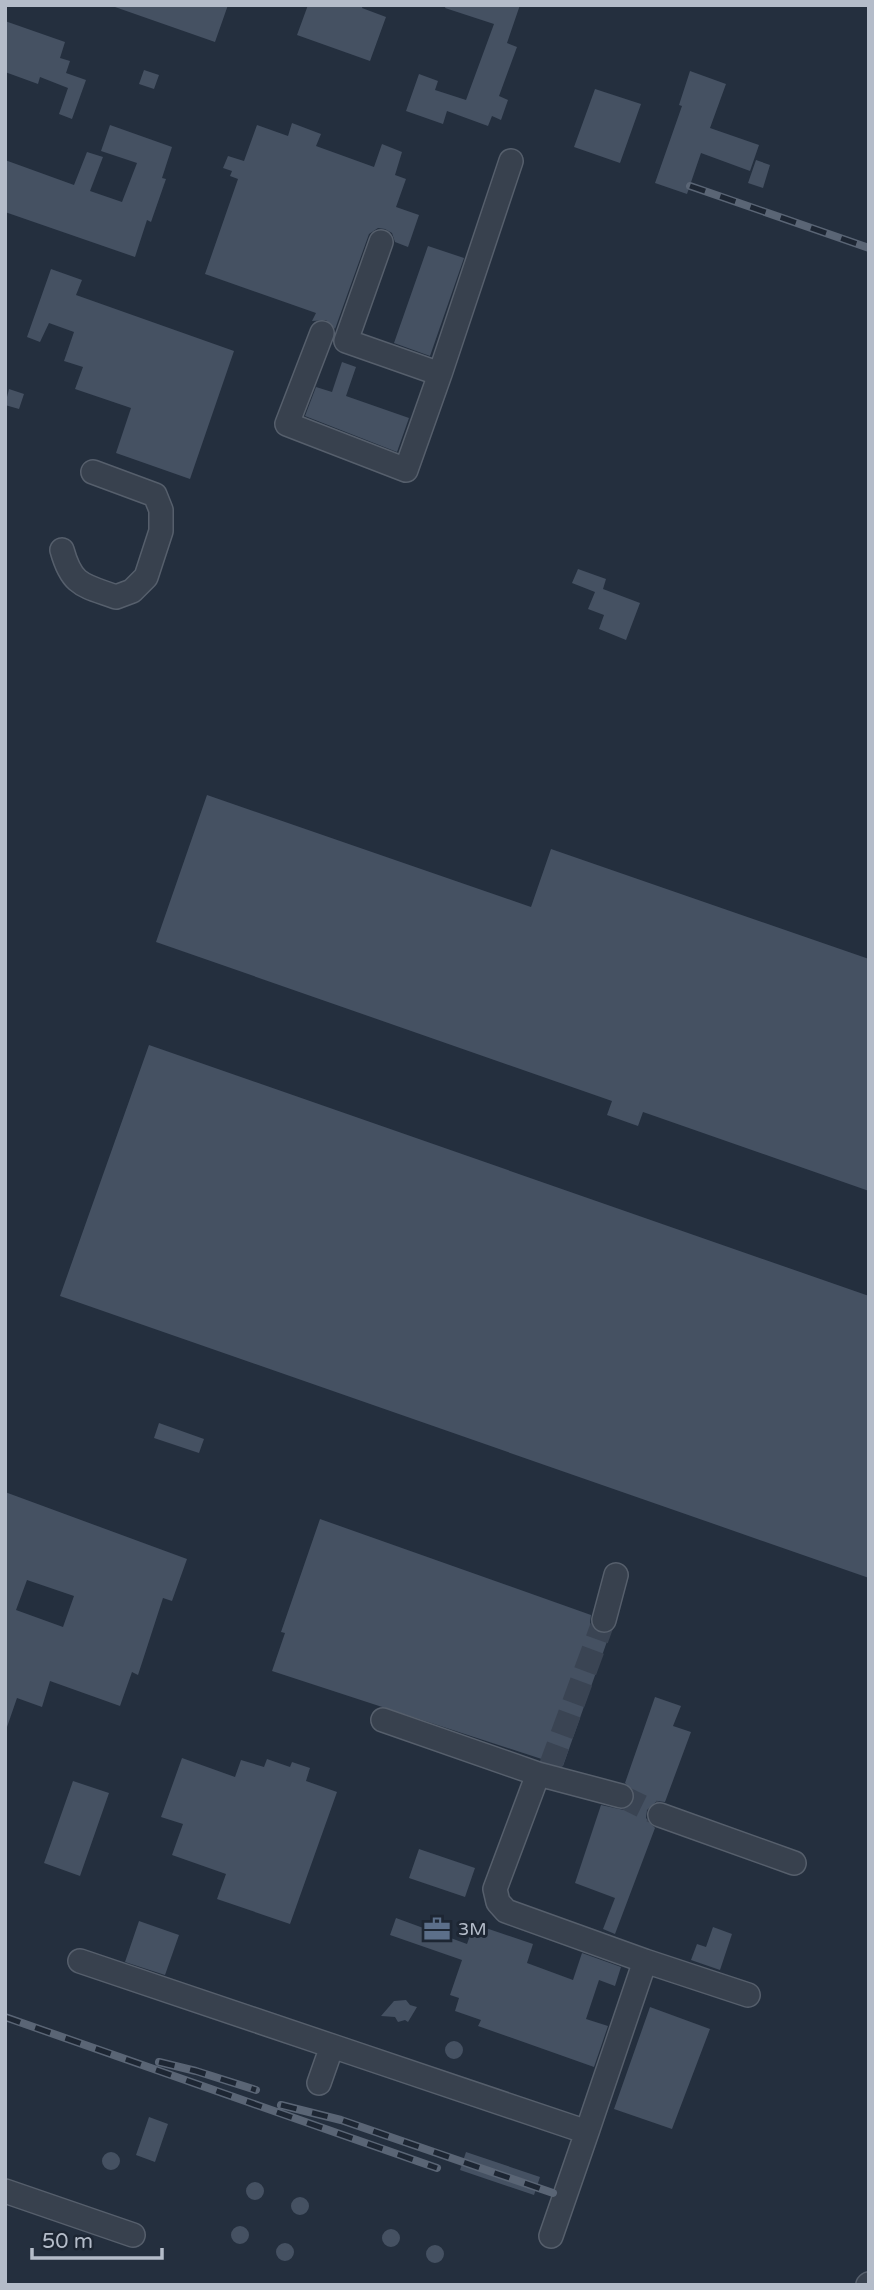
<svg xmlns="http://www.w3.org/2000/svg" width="874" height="2290" viewBox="0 0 874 2290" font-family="'Varela Round',sans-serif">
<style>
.building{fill:#455162;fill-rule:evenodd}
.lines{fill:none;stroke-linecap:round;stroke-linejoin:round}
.minor-tunnel{stroke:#3a4453;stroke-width:23;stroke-dasharray:23 11;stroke-linecap:butt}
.minor-casing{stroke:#565f6c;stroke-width:26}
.minor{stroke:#38414e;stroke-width:23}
.rail-casing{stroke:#5a6575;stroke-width:8}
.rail{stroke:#1d2633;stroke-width:5;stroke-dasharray:16;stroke-linecap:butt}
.labels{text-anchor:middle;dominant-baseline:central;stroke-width:6;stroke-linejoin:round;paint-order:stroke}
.poi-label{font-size:18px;fill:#b4bcc9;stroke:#1d2633;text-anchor:start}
</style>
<rect width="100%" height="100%" fill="#242f3e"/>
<path class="building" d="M115,5H228L215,42L115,7Z
M308,5H363L362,8L386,17L370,61L297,35Z
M446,5H520L507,43L517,47L499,96L508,100L501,120L492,116L488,126L447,111L443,124L406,111L419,74L438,81L435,90L466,100L494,24L445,8Z
M5,21L65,42L60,58L70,61L66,73L86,80L72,119L59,114L68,88L40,77L38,84L5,72Z
M144,70L159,75L154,89L139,84Z
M690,71L726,84L710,128L759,145L750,171L701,153L687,194L655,183L682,106L679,105Z
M595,89L641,104L620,163L574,147Z
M292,123L321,134L316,146L374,167L382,144L402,152L395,175L406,179L396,207L419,215L408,247L395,242L392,233L385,229L378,228L369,234L335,329L326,320L312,321L316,313L205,274L238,179L230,176L232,171L223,168L228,156L244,161L257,125L288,136Z
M110,125L172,147L162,178L166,179L151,222L147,220L135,257L5,212V160L74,185L87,152L103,157L90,191L122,202L137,163L101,151Z
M756,160L770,165L763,188L748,183Z
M428,246L464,258L430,356L394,343Z
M51,269L82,280L76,295L234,351L190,479L116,453L131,408L75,389L83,367L64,361L74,332L49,323L40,342L27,337Z
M342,362L356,367L346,396L409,418L397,452L305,416L316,387L332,392Z
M9,389L24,394L19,409L5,405Z
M578,569L606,579L603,589L640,603L626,640L599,629L604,615L588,609L595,592L572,583Z
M207,795L531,907L551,849L869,959V1191L643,1112L638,1126L607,1115L612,1101L156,942Z
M149,1045L869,1296V1578L60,1296Z
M159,1423L204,1439L199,1453L154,1438Z
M5,1492L187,1559L172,1601L163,1598L138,1675L132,1672L120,1706L50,1681L42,1707L17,1698L7,1727L5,1726ZM27,1580L74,1596L63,1627L16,1610Z
M320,1519L591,1615L590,1623L595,1630L601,1634L610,1633L563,1766L272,1671L285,1633L281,1632Z
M655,1697L681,1706L673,1726L691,1732L665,1802L657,1801L647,1810L646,1818L655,1828L615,1934L603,1929L615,1898L575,1883L601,1805L624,1810L630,1806L634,1800V1792L625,1783Z
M182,1758L235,1777L241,1760L264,1767L267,1759L290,1767L292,1762L310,1768L306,1781L337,1792L290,1924L217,1899L226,1874L172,1855L183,1824L161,1817Z
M73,1781L109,1793L80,1876L44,1863Z
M419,1849L475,1868L465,1897L409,1878Z
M396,1918L467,1944L474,1924L533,1944L527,1963L573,1980L582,1953L621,1967L615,1986L599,1980L586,2019L608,2026L594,2067L478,2026L481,2020L455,2011L459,1998L450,1995L462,1960L390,1935Z
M139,1921L179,1935L165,1975L125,1962Z
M713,1927L732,1934L720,1970L691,1960L697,1944L706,1947Z
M406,2000L410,2005L417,2007L408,2022L405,2020L398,2022L395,2017L381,2016L394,2001Z
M650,2007L710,2029L672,2129L614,2109Z
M445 2050a9 9 0 1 1 18 0a9 9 0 1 1-18 0Z
M149,2117L168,2124L155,2162L136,2155Z
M466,2152L540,2177L534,2195L460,2170Z
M102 2161a9 9 0 1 1 18 0a9 9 0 1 1-18 0Z
M246 2191a9 9 0 1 1 18 0a9 9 0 1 1-18 0Z
M291 2206a9 9 0 1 1 18 0a9 9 0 1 1-18 0Z
M231 2235a9 9 0 1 1 18 0a9 9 0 1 1-18 0Z
M382 2238a9 9 0 1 1 18 0a9 9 0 1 1-18 0Z
M276 2252a9 9 0 1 1 18 0a9 9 0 1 1-18 0Z
M426 2254a9 9 0 1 1 18 0a9 9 0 1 1-18 0Z"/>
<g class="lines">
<path class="minor-tunnel" d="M550,1767L604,1620
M621,1796L660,1815"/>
<defs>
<path id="minor" d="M381,242L346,341L440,374L511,161
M322,333L287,424L406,470L440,374
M62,550C72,586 83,585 116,597L132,591L146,577L161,531V510L155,495L93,472
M604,1620L616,1575
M383,1720L538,1774
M621,1796L538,1774L495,1889L498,1902L506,1911L645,1961
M660,1815L794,1863
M80,1961L332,2046L319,2083
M332,2046L587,2132L551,2236
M587,2132L645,1961L748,1995
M5,2191L133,2235
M868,2285L869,2284"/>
</defs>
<use href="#minor" class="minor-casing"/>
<use href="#minor" class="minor"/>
<defs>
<path id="rail" d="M690,186L869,248
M5,2017L437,2168
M159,2062L196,2071L256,2090
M281,2105L341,2120L553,2193"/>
</defs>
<use href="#rail" class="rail-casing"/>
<use href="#rail" class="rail"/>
</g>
<defs>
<symbol id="office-bare" viewBox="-9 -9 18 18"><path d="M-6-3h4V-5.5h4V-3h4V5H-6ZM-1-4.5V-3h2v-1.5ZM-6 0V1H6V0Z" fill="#5c6f8a" stroke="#1d2633" stroke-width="2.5" paint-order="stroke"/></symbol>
</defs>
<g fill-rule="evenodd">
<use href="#office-bare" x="418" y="1910" width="38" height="38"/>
</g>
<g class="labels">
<g class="poi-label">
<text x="458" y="1929">3M</text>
</g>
</g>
<rect width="874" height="2290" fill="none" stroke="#b4bcc9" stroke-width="14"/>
<path d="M32 2248v10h130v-10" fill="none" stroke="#b4bcc9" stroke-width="3.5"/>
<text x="42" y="2248" font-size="21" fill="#b4bcc9" stroke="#1d2633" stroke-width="5" paint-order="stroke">50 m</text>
</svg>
